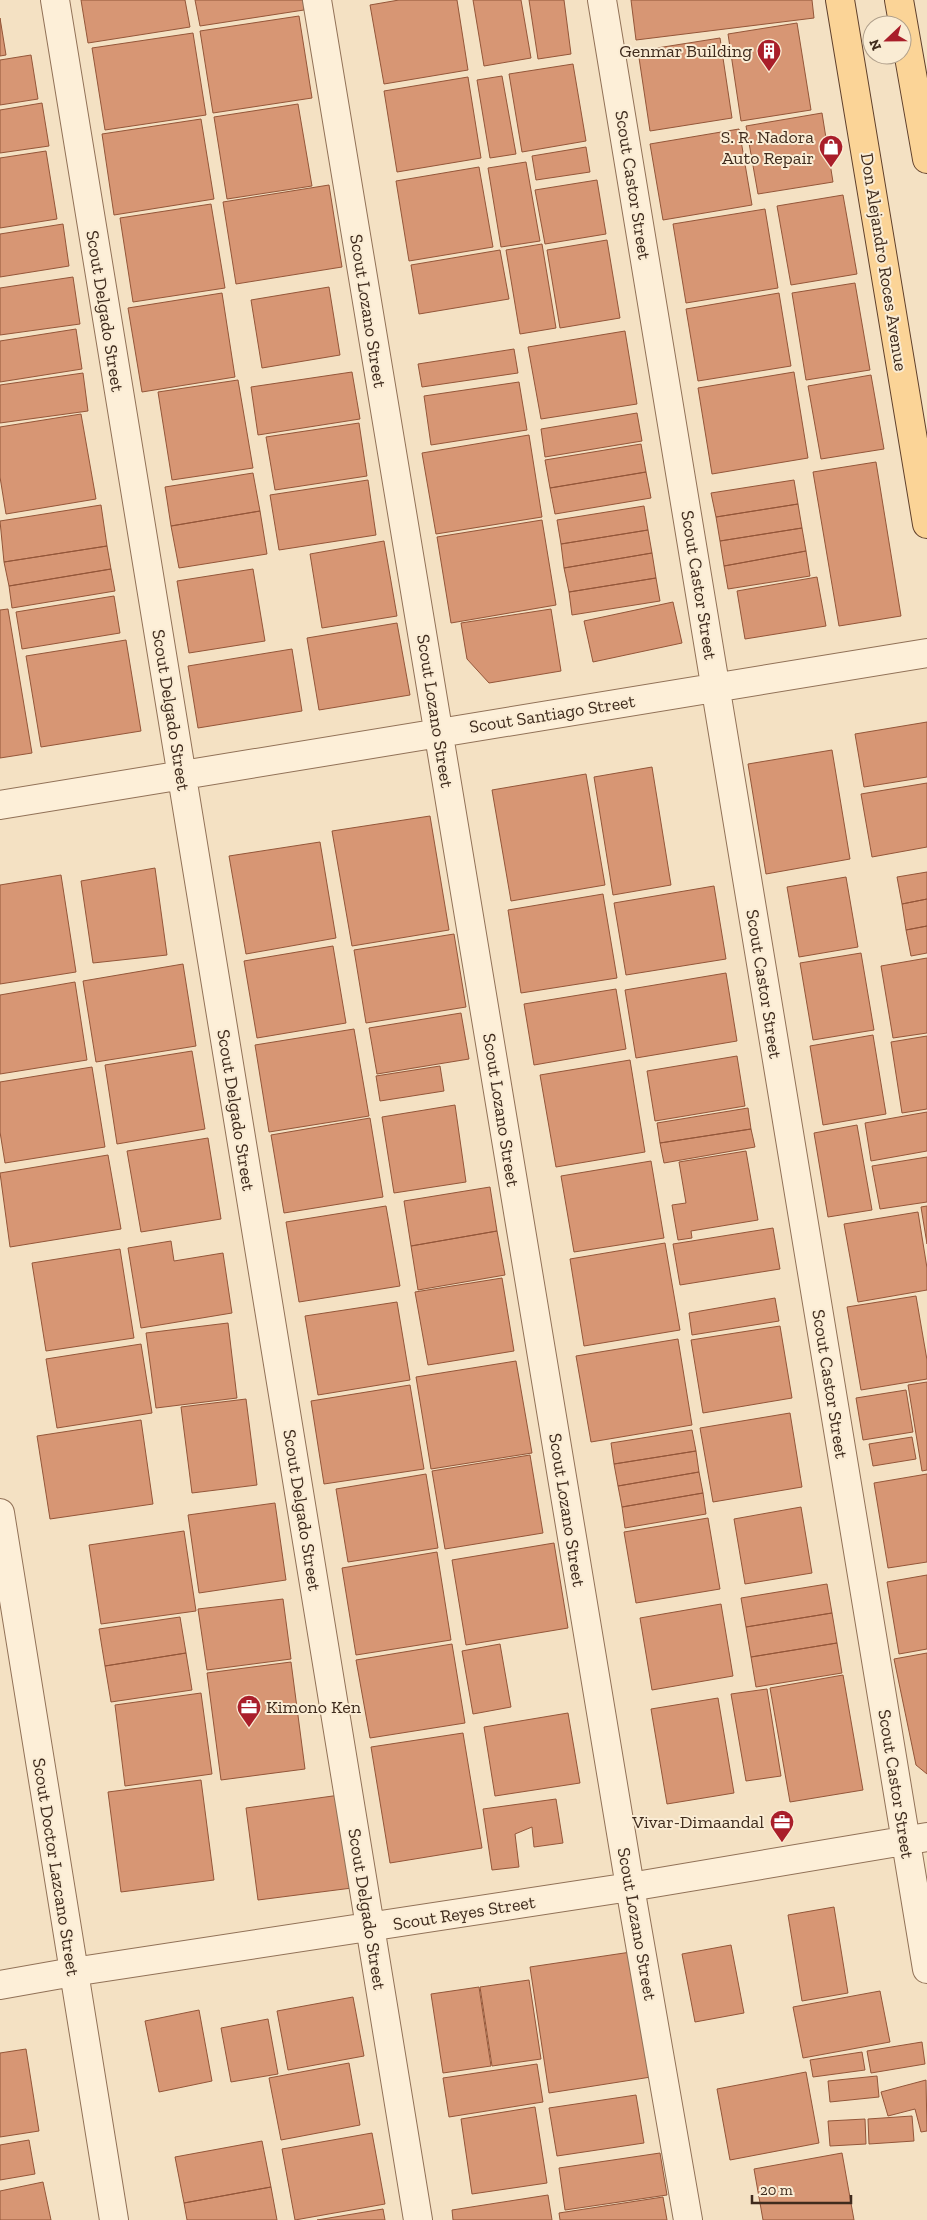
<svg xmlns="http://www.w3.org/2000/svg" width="927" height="2220" viewBox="0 0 927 2220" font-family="'Zilla Slab',serif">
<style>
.building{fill:#d79674;stroke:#945639}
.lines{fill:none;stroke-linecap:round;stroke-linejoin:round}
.minor-casing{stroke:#917157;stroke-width:30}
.major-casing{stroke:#5f3f2b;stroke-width:30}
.minor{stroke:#fdefd8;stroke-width:28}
.major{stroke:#fbd497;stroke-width:28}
.labels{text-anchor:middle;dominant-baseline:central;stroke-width:4;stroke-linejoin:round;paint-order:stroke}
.poi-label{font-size:18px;fill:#3f2b1d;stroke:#faecd4;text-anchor:end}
.street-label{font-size:18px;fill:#3f2b1d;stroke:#faecd4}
</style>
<rect width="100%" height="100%" fill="#f4e1c3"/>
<path class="building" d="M81,0H185L190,27L88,43Z
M195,0H303L304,10L200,26Z
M399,0H457L468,70L384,84L370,5Z
M473,0H521L531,58L484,66Z
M529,0H564L571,54L538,59Z
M631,0H812L814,18L636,40Z
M299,16L312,98L213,113L200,31Z
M0,18L6,55L0,56Z
M797,23L811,110L741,121L728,34Z
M193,33L206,115L105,130L92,48Z
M720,38L732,118L650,131L638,51Z
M31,55L38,99L0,105V60Z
M573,64L586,141L522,152L509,74Z
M502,76L516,154L490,158L477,80Z
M468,77L481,158L397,172L384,91Z
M42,103L49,146L0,153V110Z
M298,104L312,186L227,199L214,117Z
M822,113L833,182L758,194L746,126Z
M201,119L214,199L114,215L102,134Z
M739,129L752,205L663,220L650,144Z
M586,147L590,172L536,180L532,156Z
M46,151L57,219L0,228V158Z
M526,162L540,241L501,247L488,168Z
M479,167L493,247L409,261L396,181Z
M597,180L606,234L545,244L535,190Z
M329,185L342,267L236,284L223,202Z
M843,195L857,274L791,285L777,206Z
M211,204L225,288L133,302L120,218Z
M765,209L778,288L686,303L673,224Z
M63,224L69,266L0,277V234Z
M607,240L620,318L560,328L547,250Z
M542,244L556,328L520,334L506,250Z
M500,250L509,299L419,314L411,265Z
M73,277L80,324L0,335V288Z
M855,283L870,370L806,380L792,293Z
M329,287L340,355L262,368L251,300Z
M222,293L235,377L142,392L128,308Z
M779,293L791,366L698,381L686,309Z
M76,329L82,369L0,382V341Z
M625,331L637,404L541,419L528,347Z
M514,349L518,373L422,387L418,364Z
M352,372L360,419L258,435L251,387Z
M794,372L808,458L712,474L698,388Z
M83,373L88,411L0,423V385Z
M871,375L884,449L821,459L808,386Z
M238,380L253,468L172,480L158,392Z
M519,382L527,430L431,445L424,396Z
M637,413L642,441L545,457L541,429Z
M81,414L96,499L6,514L0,477V427Z
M359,423L367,476L275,490L266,437Z
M529,435L542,517L436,534L422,453Z
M641,444L646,472L550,488L545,460Z
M876,462L901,616L839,626L813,472Z
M646,472L651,498L555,514L550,488Z
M253,473L260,511L171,526L165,487Z
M368,480L376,535L279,550L270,495Z
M794,480L798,504L716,517L711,493Z
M798,504L802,528L720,541L716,517Z
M101,505L107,546L4,562L0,521Z
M644,506L648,530L561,544L557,520Z
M260,511L267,554L179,568L171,526Z
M542,520L556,605L451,623L437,537Z
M802,528L806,551L724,566L720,541Z
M648,530L652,553L564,568L561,544Z
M384,541L397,616L322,628L310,554Z
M107,546L111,569L9,586L4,562Z
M806,551L810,576L728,589L724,566Z
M652,553L656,578L569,592L564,568Z
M111,569L115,591L12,608L9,586Z
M253,569L265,641L189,653L177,581Z
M817,577L826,626L745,639L737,591Z
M656,578L660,601L572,615L569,592Z
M114,596L120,633L22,649L16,612Z
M673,602L682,643L593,662L584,621Z
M8,609L32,753L0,758V610Z
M551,609L561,671L489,683L467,659L461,623Z
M397,623L410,695L319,710L307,638Z
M126,640L141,731L41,747L26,656Z
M292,649L302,711L198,728L188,666Z
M927,722V777L864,787L855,734Z
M832,750L850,859L766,874L748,764Z
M652,767L671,885L613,895L594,777Z
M586,774L605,885L511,901L492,790Z
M927,783V847L872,857L861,794Z
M430,816L449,930L352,946L332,831Z
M320,842L336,938L246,954L229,856Z
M155,868L167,955L93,963L81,881Z
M927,872V899L902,904L897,877Z
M61,875L76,972L0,984V885Z
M846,877L858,947L799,957L787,887Z
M714,886L726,959L626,975L614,903Z
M603,894L617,978L521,993L508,910Z
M927,899V926L906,930L902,904Z
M927,926V953L911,956L906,930Z
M454,934L466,1007L366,1023L354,950Z
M333,946L346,1023L257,1038L244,961Z
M861,953L874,1030L813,1040L800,963Z
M927,958V1033L893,1038L881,966Z
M183,964L196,1046L96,1062L83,981Z
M726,973L737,1041L636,1058L625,990Z
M75,982L87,1060L0,1074V995Z
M616,989L626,1049L534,1065L524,1004Z
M461,1013L469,1059L377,1074L369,1028Z
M354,1029L369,1116L269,1132L255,1045Z
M873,1035L886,1114L823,1125L810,1046Z
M927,1036V1109L902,1113L891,1042Z
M192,1051L205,1129L117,1144L105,1065Z
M737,1056L745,1106L655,1121L647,1071Z
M630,1060L645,1152L556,1167L540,1075Z
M440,1066L444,1091L380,1101L376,1076Z
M92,1067L105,1147L5,1163L0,1132V1082Z
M455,1105L466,1182L394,1193L382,1117Z
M748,1108L751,1129L660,1143L657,1123Z
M927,1112V1151L871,1161L865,1123Z
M370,1118L383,1197L284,1213L271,1135Z
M857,1125L872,1210L828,1217L814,1133Z
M751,1129L755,1147L664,1163L660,1143Z
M208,1138L221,1219L141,1232L127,1151Z
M746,1151L758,1220L691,1231L692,1238L678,1240L672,1205L686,1203L679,1162Z
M108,1155L121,1229L10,1247L0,1173Z
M927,1157V1202L880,1209L872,1166Z
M651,1161L664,1238L574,1252L561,1176Z
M490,1187L497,1231L411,1246L404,1201Z
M386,1206L400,1286L299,1302L286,1222Z
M927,1206V1244L921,1207Z
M918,1212L927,1268V1290L858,1302L844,1224Z
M773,1228L780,1269L680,1285L673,1244Z
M497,1231L505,1275L418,1290L411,1246Z
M171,1241L174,1261L223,1253L232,1313L141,1328L128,1248Z
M665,1243L680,1330L584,1346L570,1259Z
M120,1249L134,1338L46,1351L32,1263Z
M502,1278L514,1351L428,1365L415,1292Z
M916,1296L927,1360V1379L861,1390L847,1307Z
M775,1298L779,1321L692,1335L689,1313Z
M397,1302L410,1380L318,1395L305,1316Z
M228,1323L237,1398L156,1408L146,1333Z
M780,1326L792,1398L703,1413L691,1340Z
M678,1339L692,1425L591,1442L576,1356Z
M141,1344L152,1413L57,1428L46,1359Z
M516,1361L532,1453L431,1469L416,1377Z
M927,1382V1470L922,1471L908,1385Z
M410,1385L424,1469L324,1484L311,1401Z
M906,1390L913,1432L863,1440L856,1398Z
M246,1399L257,1485L192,1493L181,1407Z
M790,1413L802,1487L713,1502L700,1428Z
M141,1420L153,1504L50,1519L37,1436Z
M692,1430L696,1451L614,1464L611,1443Z
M912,1437L916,1459L873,1466L869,1444Z
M696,1451L699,1472L618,1486L614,1464Z
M530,1455L543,1533L445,1549L432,1471Z
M699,1472L703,1493L622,1507L618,1486Z
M426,1474L438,1548L348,1562L336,1489Z
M927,1474V1562L888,1568L874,1483Z
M703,1493L706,1514L625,1528L622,1507Z
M275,1503L286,1580L199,1593L188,1515Z
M801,1507L812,1573L745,1584L734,1519Z
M708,1518L720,1589L636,1603L624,1532Z
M184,1531L196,1611L101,1624L89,1545Z
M554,1543L568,1628L466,1645L452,1560Z
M437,1552L451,1640L356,1655L342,1568Z
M927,1575V1649L899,1654L887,1582Z
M827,1584L832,1613L746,1627L741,1598Z
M283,1599L291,1659L207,1670L198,1609Z
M721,1604L733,1676L652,1690L640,1618Z
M832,1613L837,1643L751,1657L746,1627Z
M180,1617L186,1653L105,1666L99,1629Z
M837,1643L842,1673L756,1687L751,1657Z
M452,1644L465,1723L370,1738L356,1660Z
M500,1644L511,1707L473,1714L462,1651Z
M186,1653L192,1690L111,1702L105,1666Z
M927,1653V1774L916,1765L894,1659Z
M291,1662L305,1769L221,1780L207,1673Z
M843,1675L863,1790L790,1802L770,1688Z
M767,1689L781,1776L746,1781L731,1694Z
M201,1693L212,1774L125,1786L115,1705Z
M718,1698L734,1793L667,1804L651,1709Z
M568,1713L580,1783L495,1796L484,1727Z
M463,1733L482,1848L390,1863L371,1747Z
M201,1780L214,1880L121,1892L108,1792Z
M340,1795L352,1888L258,1900L246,1808Z
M556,1799L563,1843L534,1847L532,1827L515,1834L519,1867L492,1870L483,1809Z
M834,1907L848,1993L802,2001L788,1915Z
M731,1945L744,2013L695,2022L682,1954Z
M631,1952L651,2077L549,2093L530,1967Z
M529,1980L541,2059L492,2066L480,1987Z
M479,1987L491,2066L443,2073L431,1994Z
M880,1991L890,2042L803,2058L793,2007Z
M353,1997L364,2056L288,2070L277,2011Z
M199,2010L212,2081L159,2092L145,2021Z
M268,2019L278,2074L231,2082L221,2028Z
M922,2042L925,2064L871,2073L867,2051Z
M26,2049L39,2131L0,2137V2053Z
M862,2052L865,2070L813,2077L810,2060Z
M349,2063L360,2125L281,2140L269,2078Z
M537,2064L543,2102L449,2117L443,2078Z
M806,2072L819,2143L730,2160L717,2089Z
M877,2076L879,2097L830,2102L828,2081Z
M926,2080L927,2131L921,2132L915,2109L888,2116L881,2092Z
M636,2095L644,2143L557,2156L549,2108Z
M535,2107L547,2183L472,2194L461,2119Z
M912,2116L914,2141L869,2144L868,2119Z
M865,2119L866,2144L830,2146L828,2121Z
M372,2133L385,2204L295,2220L282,2149Z
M29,2140L35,2174L0,2180V2145Z
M262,2141L271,2187L184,2203L175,2157Z
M660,2153L667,2195L565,2210L559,2168Z
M842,2153L854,2220H763L754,2169Z
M43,2182L51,2220H0V2191Z
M271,2187L277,2220H187L184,2203Z
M548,2195L552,2220H453L452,2210Z
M663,2197L667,2220H560L559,2213Z
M383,2209L385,2220H317Z"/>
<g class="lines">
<defs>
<path id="minor" d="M55,0L418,2220
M317,0L630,1887L688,2220
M602,0L927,1969
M0,805L927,653
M0,1513L114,2220
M0,1985L73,1972L630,1887L927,1837"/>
<path id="major" d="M840,0L927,524
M899,0L927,159"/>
</defs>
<use href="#minor" class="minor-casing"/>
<use href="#major" class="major-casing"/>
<use href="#minor" class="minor"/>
<use href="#major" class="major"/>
</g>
<defs>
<symbol id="building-pin" viewBox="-11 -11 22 30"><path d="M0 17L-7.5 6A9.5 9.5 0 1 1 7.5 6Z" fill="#a91e2a" stroke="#faecd4"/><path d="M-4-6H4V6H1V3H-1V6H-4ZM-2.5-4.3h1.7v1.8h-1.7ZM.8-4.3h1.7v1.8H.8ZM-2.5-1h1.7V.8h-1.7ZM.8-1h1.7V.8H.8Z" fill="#fff"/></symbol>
<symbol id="shop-pin" viewBox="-11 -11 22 30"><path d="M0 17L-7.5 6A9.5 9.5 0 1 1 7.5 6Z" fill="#a91e2a" stroke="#faecd4"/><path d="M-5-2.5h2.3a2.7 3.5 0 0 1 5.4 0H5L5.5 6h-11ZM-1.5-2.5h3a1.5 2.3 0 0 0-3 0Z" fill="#fff"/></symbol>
<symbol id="office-pin" viewBox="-11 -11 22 30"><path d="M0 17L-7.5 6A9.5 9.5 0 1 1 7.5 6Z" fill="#a91e2a" stroke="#faecd4"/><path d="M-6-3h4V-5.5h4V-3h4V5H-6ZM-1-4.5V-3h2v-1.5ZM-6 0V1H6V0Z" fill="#fff"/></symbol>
</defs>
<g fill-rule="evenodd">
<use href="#building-pin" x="755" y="37" width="28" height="38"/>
<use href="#shop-pin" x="817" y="133" width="28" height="38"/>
<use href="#office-pin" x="235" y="1693" width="28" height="38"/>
<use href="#office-pin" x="768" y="1808" width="28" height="38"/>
</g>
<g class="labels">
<g class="poi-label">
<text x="752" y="51">Genmar Building</text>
<text x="814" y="137">S. R. Nadora<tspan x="814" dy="21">Auto Repair</tspan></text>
<text x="266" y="1707" text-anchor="start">Kimono Ken</text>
<text x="764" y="1822">Vivar-Dimaandal</text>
</g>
<g class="street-label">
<text transform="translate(633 185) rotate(81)">Scout Castor Street</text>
<text transform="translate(884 262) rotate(81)">Don Alejandro Roces Avenue</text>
<text transform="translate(105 311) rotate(81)">Scout Delgado Street</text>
<text transform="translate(368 311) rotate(81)">Scout Lozano Street</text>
<text transform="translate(699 585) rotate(81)">Scout Castor Street</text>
<text transform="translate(171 710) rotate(81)">Scout Delgado Street</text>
<text transform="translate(435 711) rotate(81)">Scout Lozano Street</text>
<text transform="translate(552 714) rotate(-9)">Scout Santiago Street</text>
<text transform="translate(764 984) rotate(81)">Scout Castor Street</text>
<text transform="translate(236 1110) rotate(81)">Scout Delgado Street</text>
<text transform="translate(501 1110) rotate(81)">Scout Lozano Street</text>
<text transform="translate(830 1384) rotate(81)">Scout Castor Street</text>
<text transform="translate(302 1510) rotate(81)">Scout Delgado Street</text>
<text transform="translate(567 1510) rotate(81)">Scout Lozano Street</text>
<text transform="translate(896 1784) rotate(81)">Scout Castor Street</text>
<text transform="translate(56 1867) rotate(81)">Scout Doctor Lazcano Street</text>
<text transform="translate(367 1909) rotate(81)">Scout Delgado Street</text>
<text transform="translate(464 1913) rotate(-9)">Scout Reyes Street</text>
<text transform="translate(637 1924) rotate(80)">Scout Lozano Street</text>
</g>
</g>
<g transform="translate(887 40) rotate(248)"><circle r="24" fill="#faecd4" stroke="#af9f8b"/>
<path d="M0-4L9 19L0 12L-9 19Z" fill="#a91e2a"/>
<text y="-8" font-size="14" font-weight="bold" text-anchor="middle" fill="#3f2b1d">N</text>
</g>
<path d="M752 2195v8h99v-8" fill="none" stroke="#3f2b1d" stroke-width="2.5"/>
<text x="760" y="2195" font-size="15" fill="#3f2b1d" stroke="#faecd4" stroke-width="4" paint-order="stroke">20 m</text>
</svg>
